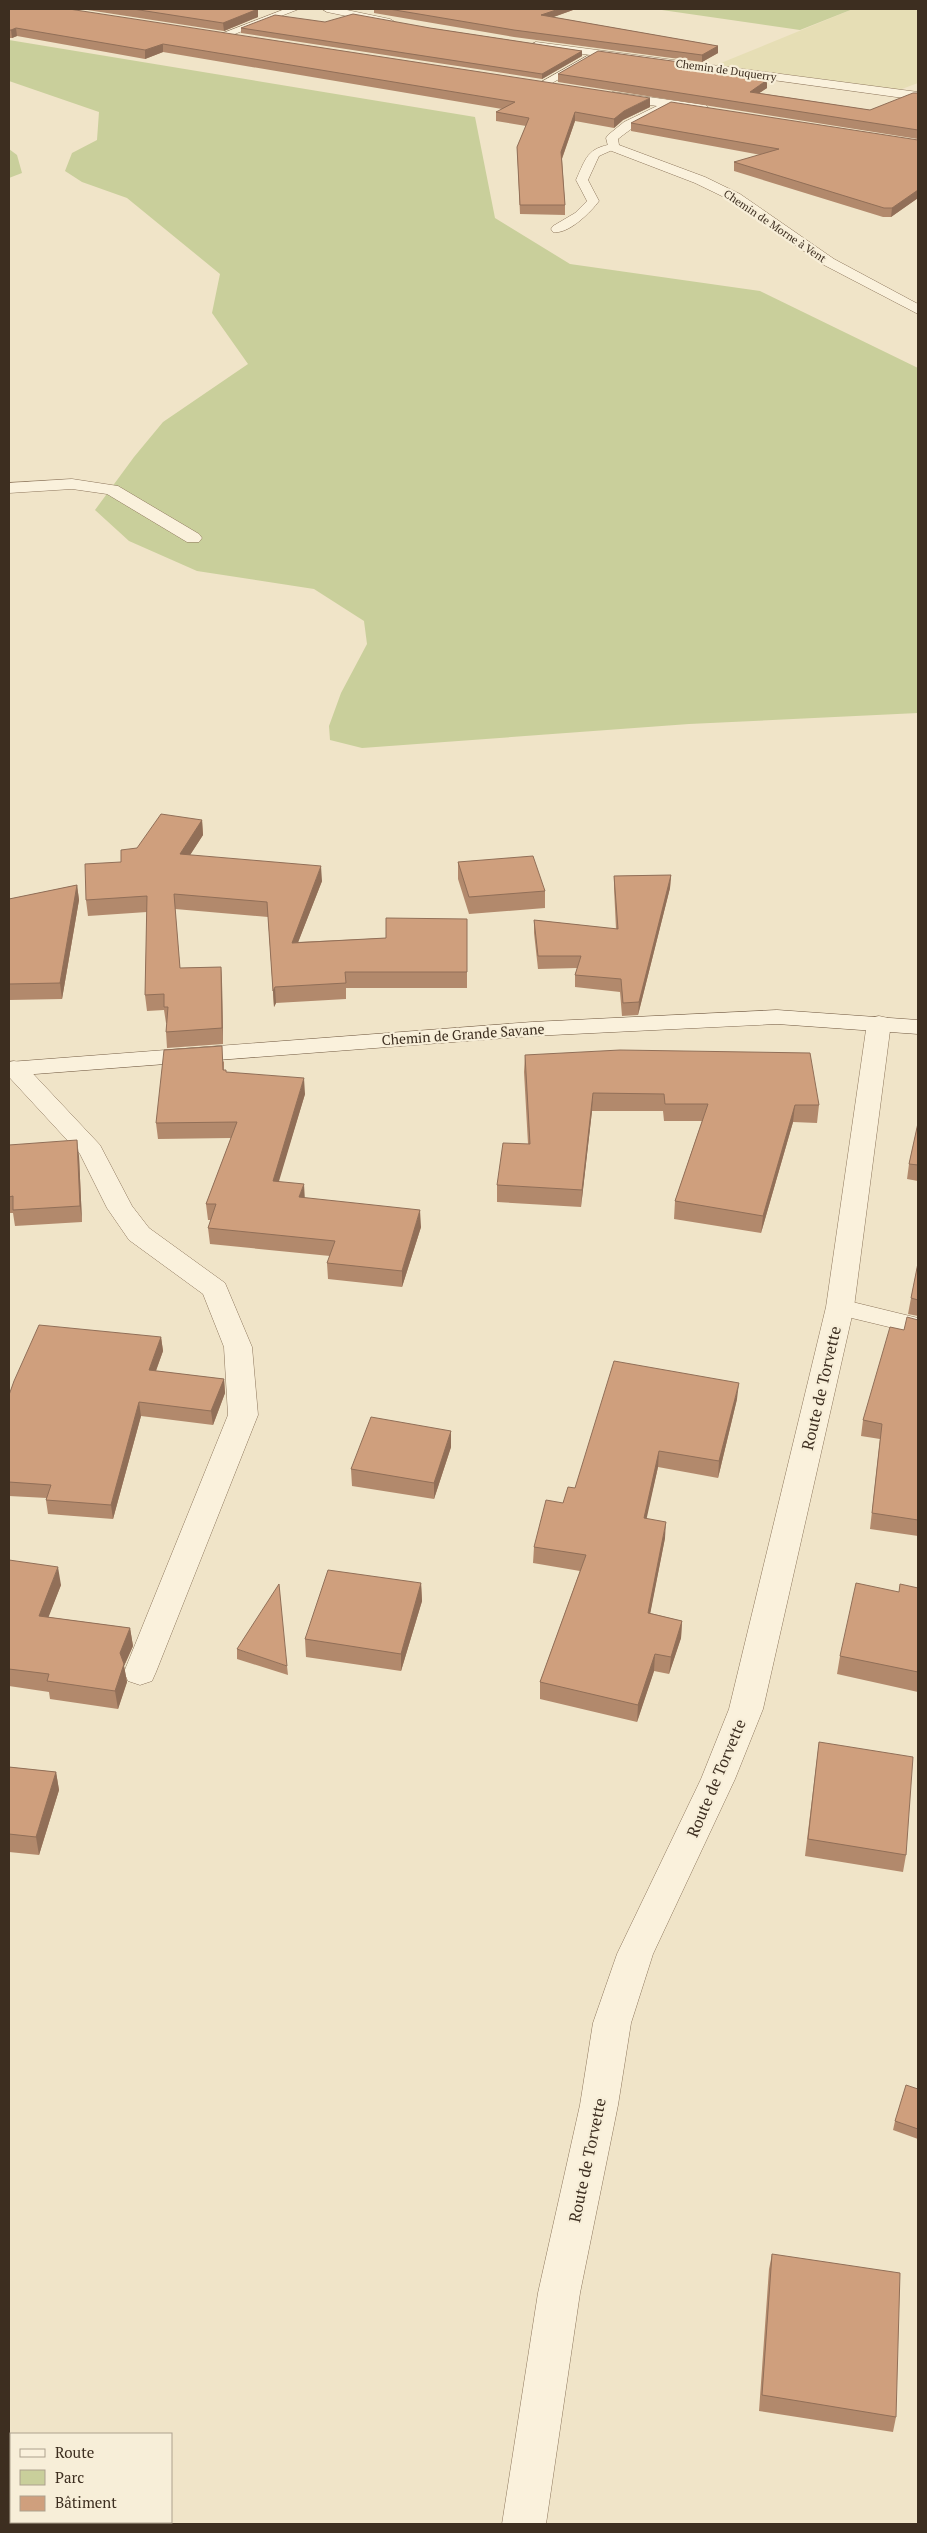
<svg xmlns="http://www.w3.org/2000/svg" width="927" height="2533" viewBox="0 0 927 2533" font-family="'PT Serif',serif">
<style>
.farmland{fill:#e6deb5}
.green{fill:#c9cf9b}
.lines{fill:none;stroke-linecap:round;stroke-linejoin:round}
.lane-casing{stroke:#8d765c;stroke-width:1}
.street-casing{stroke:#8d765c;stroke-width:1}
.secondary-casing{stroke:#6f573f;stroke-width:1}
.lane{fill:#faf1dc;fill-rule:evenodd}
.street{fill:#faf1dc;fill-rule:evenodd}
.secondary{fill:#faf1dc;fill-rule:evenodd}
.wall{fill:#b2896c}
.shaded-wall{fill:#916f58}
.building{fill:#cf9f7d;stroke:#916f58}
.labels{text-anchor:middle;dominant-baseline:central;stroke-width:4.5;stroke-linejoin:round;paint-order:stroke}
.far-street-label{font-size:11px;fill:#3d2e20;stroke:#f7eed8}
.street-label{font-size:14px;fill:#3d2e20;stroke:#f7eed8}
.near-street-label{font-size:16px;fill:#3d2e20;stroke:#f7eed8}
</style>
<rect width="100%" height="100%" fill="#f0e4c8"/>
<path class="farmland" d="M853,9H918V83L899,90L716,65Z"/>
<path class="green" d="M655,9H853L800,30Z
M9,40L475,117L495,218L570,264L760,291L918,368V713L689,724L362,748L330,740L329,726L341,693L367,644L364,621L314,589L197,571L129,541L95,510L134,457L163,422L248,364L212,313L220,274L127,198L82,182L65,171L72,153L97,140L99,112L9,81Z
M9,149L17,155L22,173L9,178Z"/>
<g class="lines">
<defs>
<path id="lane" d="M285,9H299L227,37L218,35Z
M587,56L591,57V61L545,87L541,88L536,85Z
M613,144L619,147L599,156L588,180L599,201C591,212 568,235 553,232L551,229L553,226L575,213L587,201L576,180C586,158 587,148 613,144Z
M840,1299L918,1318V1334L831,1313L827,1307L831,1301Z"/>
<path id="street" d="M322,9H342L390,19L395,22L390,25L327,12Z
M536,42L918,92V100L532,47L530,45Z
M613,92L706,105L708,108C698,118 681,103 670,108C652,114 633,127 618,139L619,145L705,177L740,194L834,259L918,304V314L824,265L730,200L695,183L609,150L606,138L608,135L624,122L657,106L609,99L607,96Z
M72,479L118,486L199,534L202,538L199,542H187L107,494L72,489L9,493V483Z
M879,1016L888,1018L891,1023L854,1307L763,1709L735,1779L653,1954L631,2023L618,2105L580,2293L546,2524H502L538,2293L580,2105L593,2023L617,1954L701,1779L729,1709L826,1307L867,1023L870,1018Z
M14,1061L23,1063L100,1145L132,1206L149,1228L225,1283L252,1347L258,1415L156,1672L152,1681L140,1685L128,1681L124,1672L228,1415L224,1347L203,1294L129,1240L107,1208L80,1154L9,1077V1062Z"/>
<path id="secondary" d="M777,1010L918,1020V1034L777,1024L532,1036L9,1076V1062L532,1022Z"/>
</defs>
<use href="#lane" class="lane-casing"/>
<use href="#street" class="street-casing"/>
<use href="#secondary" class="secondary-casing"/>
<use href="#lane" class="lane"/>
<use href="#street" class="street"/>
<use href="#secondary" class="secondary"/>
</g>
<path class="wall" d="M9,9L650,107L623,120L614,128L575,121L562,159L565,205V215L520,214L517,147L526,126L496,121V112L502,109L163,52L145,59L17,36L12,38H9Z
M81,9H253L258,17L224,31Z
M374,9H573V10L553,17L718,46V53L702,62L514,37L374,13Z
M325,22L430,28L582,51V56L542,79L241,33V28Z
M687,63L686,68L767,88L759,93L870,110L918,93V139L558,82V74Z
M631,123L918,140V198L891,217H883L734,171V162L761,155L631,131Z
M202,820L203,835L190,855L322,881L298,942L386,938L467,919V988H346V999L276,1003L274,1007L268,917L175,909L180,968L221,967L222,982L223,1044L167,1048L166,1032L167,1023H166L164,1010L147,1011L145,995L147,912L88,916L86,900L121,862L137,848Z
M458,862L545,891V908L469,914L458,879Z
M671,875L670,888L638,1015L622,1016L620,992L575,987V975L577,968L538,969L534,933V920L616,929L614,888V876Z
M77,885L79,900L62,999L9,1000V899Z
M525,1055L819,1105L817,1123L793,1122L761,1233L674,1219L675,1201L702,1121H664L663,1111H592L581,1207L497,1202V1185L528,1144L524,1072Z
M224,1061V1070L226,1072L305,1094L278,1182L304,1198L421,1227L402,1287L328,1279L327,1263L330,1256L210,1244L208,1228L211,1220H208L206,1204L231,1138L158,1139L156,1123Z
M918,1123V1181L907,1179L909,1164Z
M9,1145L79,1156L82,1222L15,1226L13,1213H9Z
M918,1263V1316L908,1314L911,1298Z
M918,1320V1536L870,1529L880,1439L861,1436L863,1420L904,1330Z
M161,1337L163,1351L156,1371L224,1379L225,1393L213,1425L141,1416L113,1519L48,1514L46,1500L47,1498L9,1496V1395Z
M737,1399L718,1478L658,1467L646,1518L665,1538L650,1613L682,1621L681,1638L669,1674L654,1671L637,1722L540,1699V1682L580,1571L533,1563L534,1547L563,1503L575,1488Z
M451,1431V1447L434,1499L352,1486L351,1469Z
M9,1560L61,1585L48,1617L130,1628L133,1646L124,1666L127,1682L118,1709L50,1699L49,1692L9,1686Z
M421,1583L422,1601L401,1671L306,1657L305,1639Z
M918,1588V1692L837,1674L840,1656L899,1592Z
M237,1649L287,1666L288,1675L237,1659Z
M819,1742L906,1855L903,1872L805,1856Z
M9,1767L56,1772L59,1790L39,1855L9,1852Z
M918,2089V2139L893,2130L895,2121Z
M772,2254L896,2417L893,2432L759,2411L769,2269Z"/>
<path class="shaded-wall" d="M258,9V17L224,31L223,23Z
M559,9H573V10L540,22L541,15Z
M16,28L17,36L12,38L11,30Z
M163,44V52L145,59V50Z
M718,46V53L702,62V55Z
M582,51V56L542,79V74Z
M687,63L686,70L678,67Z
M767,80V88L749,100L750,92Z
M650,98V107L623,120L614,128V119L624,111Z
M575,112V121L561,161V152Z
M918,190V198L891,217L892,208Z
M202,820L203,835L181,869L180,854Z
M321,866L322,881L292,958V943Z
M671,875L670,888L638,1015L639,1002Z
M77,885L79,900L62,999L60,983Z
M221,967L222,982L223,1044L222,1028Z
M275,987L276,1003L274,1007L273,991Z
M304,1078L305,1094L274,1198L273,1181Z
M593,1093L592,1111L581,1207L582,1190Z
M795,1105L793,1122L761,1233L763,1216Z
M77,1140L79,1156L82,1222L80,1206Z
M304,1184L305,1201L299,1197Z
M420,1210L421,1227L402,1287V1271Z
M161,1337L163,1351L151,1384L149,1370Z
M224,1379L225,1393L213,1425L211,1411Z
M739,1383L737,1399L718,1478L719,1461Z
M139,1402L141,1416L113,1519L111,1505Z
M451,1431V1447L434,1499V1483Z
M659,1451L658,1467L643,1535L644,1518Z
M666,1522L665,1538L647,1630L648,1613Z
M58,1567L61,1585L42,1634L39,1616Z
M421,1583L422,1601L401,1671V1654Z
M682,1621L681,1638L669,1674L671,1657Z
M130,1628L133,1646L124,1666L127,1682L118,1709L115,1691L120,1653Z
M655,1654L654,1671L637,1722L638,1705Z
M56,1772L59,1790L39,1855L36,1837Z"/>
<path class="building" d="M9,9H69L650,98L624,111L614,119L575,112L561,152L565,205H520L517,147L529,118L496,112L515,102L163,44L145,50L16,28L11,30H9Z
M133,9H258L223,23Z
M389,9H559L541,15L718,46L702,55L514,30Z
M353,14L430,28L582,51L542,74L241,28L275,15L325,22Z
M598,51L687,63L678,67L767,80L750,92L870,110L913,93H918V130L558,74Z
M671,102L918,140V190L892,208H884L734,162L779,149L631,123Z
M161,814L202,820L180,854L321,866L292,943L386,938V918L467,919V972H345L346,983L275,987L273,991L267,902L174,894L180,968L221,967L222,1028L166,1032L168,1007H164V994L145,995L147,896L86,900L85,864L121,862V850L137,848Z
M533,856L545,891L469,897L458,862Z
M671,875L639,1002L623,1003L621,979L575,975L581,956H538L534,920L618,929L614,876Z
M77,885L60,983L9,984V899Z
M222,1046L223,1070H226V1072L304,1078L273,1181L304,1184L299,1197L420,1210L402,1271L327,1263L335,1241L208,1228L216,1204H206L237,1122L156,1123L164,1050Z
M620,1050L810,1053L819,1105H795L763,1216L675,1201L708,1104H665L664,1094L593,1093L582,1190L497,1185L503,1143L530,1144L525,1055Z
M918,1123V1165L909,1164Z
M77,1140L80,1206L13,1210V1196L9,1197V1145Z
M918,1263V1300L911,1298Z
M907,1317L918,1320V1520L872,1513L882,1424L863,1420L890,1327L904,1330Z
M39,1325L161,1337L149,1370L224,1379L211,1411L139,1402L111,1505L46,1500L51,1485L9,1482V1395L14,1381Z
M614,1361L739,1383L719,1461L659,1451L644,1518L666,1522L648,1613L682,1621L671,1657L655,1654L638,1705L540,1682L586,1555L534,1547L546,1500L563,1503L568,1487L575,1488Z
M371,1417L451,1431L434,1483L351,1469Z
M9,1560L58,1567L39,1616L130,1628L120,1653L124,1664L115,1691L47,1681L49,1674L9,1669Z
M328,1570L421,1583L401,1654L305,1639Z
M856,1583L899,1592L900,1584L918,1588V1672L840,1656Z
M279,1584L287,1666L237,1649Z
M819,1742L913,1757L906,1855L808,1839Z
M9,1767L56,1772L36,1837L9,1834Z
M906,2085L918,2089V2129L895,2121Z
M772,2254L900,2273L896,2417L762,2395Z"/>
<g class="labels">
<g class="far-street-label">
<text transform="translate(726 70) rotate(8)">Chemin de Duquerry</text>
<text transform="translate(775 226) rotate(34)">Chemin de Morne à Vent</text>
</g>
<g class="street-label">
<text transform="translate(463 1034) rotate(-4)">Chemin de Grande Savane</text>
</g>
<g class="near-street-label">
<text transform="translate(821 1388) rotate(-77)">Route de Torvette</text>
<text transform="translate(716 1778) rotate(-67)">Route de Torvette</text>
<text transform="translate(587 2160) rotate(-78)">Route de Torvette</text>
</g>
</g>
<rect width="927" height="2533" fill="none" stroke="#3d2e20" stroke-width="20"/>
<rect x="10" y="2433" width="162" height="90" fill="#f7eed8" stroke="#ada18e"/>
<rect x="20" y="2449" width="25" height="8" fill="#faf1dc" stroke="#ada18e"/>
<text x="55" y="2458" font-size="15" fill="#3d2e20">Route</text>
<rect x="20" y="2470" width="25" height="15" fill="#c9cf9b" stroke="#ada18e"/>
<text x="55" y="2483" font-size="15" fill="#3d2e20">Parc</text>
<rect x="20" y="2496" width="25" height="15" fill="#cf9f7d" stroke="#ada18e"/>
<text x="55" y="2508" font-size="15" fill="#3d2e20">Bâtiment</text>
</svg>
